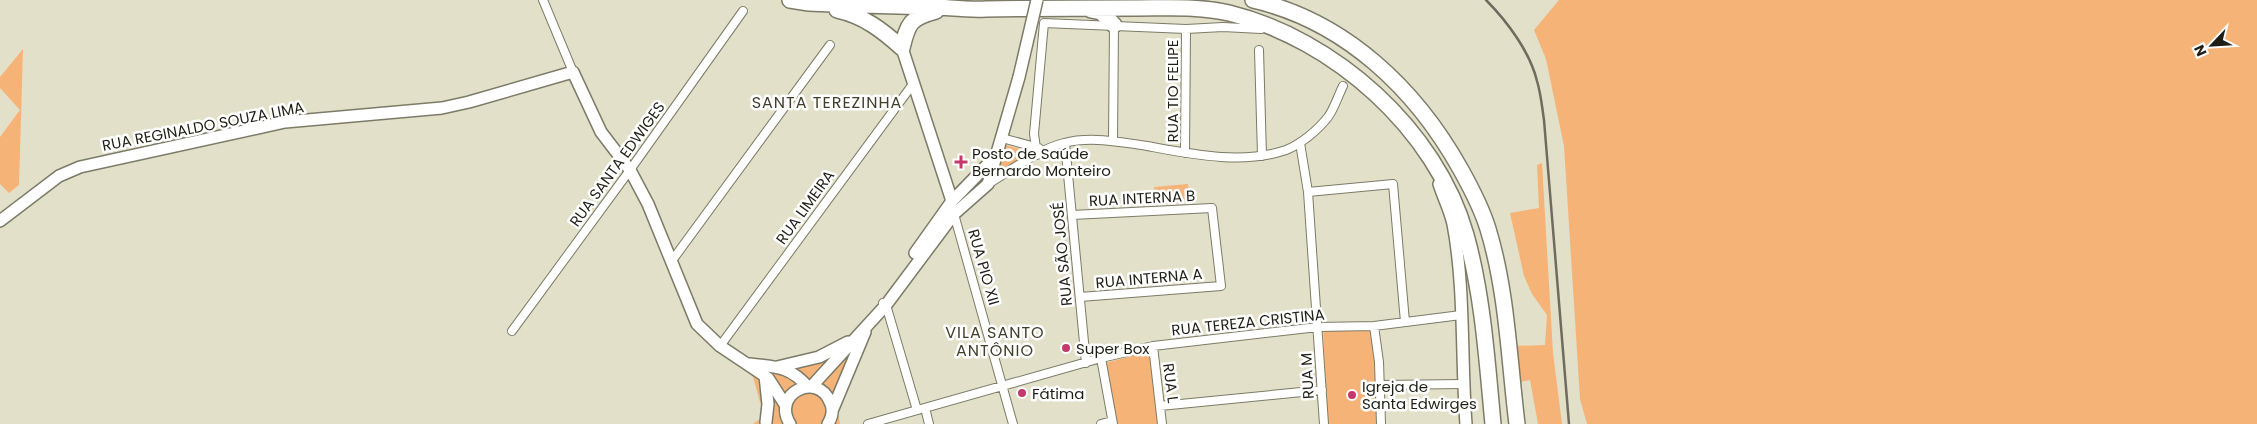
<svg xmlns="http://www.w3.org/2000/svg" width="2257" height="424" viewBox="0 0 2257 424" font-family="Poppins,sans-serif">
<style>
.green{fill:#f5b378}
.lines{fill:none;stroke-linecap:round;stroke-linejoin:round}
.street-casing{stroke:#7d7b67;stroke-width:10}
.secondary-casing{stroke:#7d7b67;stroke-width:14}
.highway-casing{stroke:#7d7b67;stroke-width:18}
.street{stroke:#fff;stroke-width:8}
.secondary{stroke:#fff;stroke-width:11}
.highway{stroke:#fff;stroke-width:15}
.rail{stroke:#6d6c5e;stroke-width:2.5}
.secondary-bridge-casing{stroke:#7d7b67;stroke-width:14;stroke-linecap:butt}
.secondary-bridge{stroke:#fff;stroke-width:11}
.poi-dot{fill:#c5386b;stroke:#fff;stroke-width:2}
.labels{text-anchor:middle;dominant-baseline:central;stroke-width:5;stroke-linejoin:round;paint-order:stroke}
.street-label{font-size:15px;fill:#1f1e16;stroke:#fff}
.poi-label{font-size:15px;fill:#1f1e16;stroke:#fff;text-anchor:start}
.neighbourhood-label{font-size:16px;letter-spacing:1px;fill:#42402d;stroke:#fff}
</style>
<rect width="100%" height="100%" fill="#e2e0c9"/>
<path class="green" d="M1559,0H2257V424H1587L1580,399L1564,146L1546,59L1534,30Z
M23,49L19,185L9,193L0,184V137L20,110L0,88V77Z
M1006,145L1032,152L993,178Z
M1542,163L1553,353L1562,424H1538L1530,380L1520,382L1512,346L1545,345L1547,315L1532,294L1524,276L1510,213L1539,208L1537,165Z
M1188,184L1190,199L1156,202L1154,187Z
M1365,324L1373,333L1377,424H1327L1323,326Z
M868,329L838,413L840,424H753L761,418L762,409L753,377L726,352L778,369Z
M1151,351L1160,424H1116L1105,363Z"/>
<g class="lines">
<defs>
<path id="street" d="M543,0L573,72
M1259,50L1262,156
M1002,138L1039,148
M1113,140L1114,25
M1065,143L1086,363
M1300,143L1308,192L1324,424
M1185,153L1186,29
M1037,155L1034,134L1044,23L1186,29L1223,27L1261,29
M988,184C1010,171 1039,149 1064,143C1090,136 1122,142 1147,146C1191,154 1243,165 1286,150C1301,144 1318,130 1328,117C1334,109 1338,96 1343,86
M1308,192L1393,184L1405,322
M954,214L1013,424
M1072,215L1212,208L1221,286L1080,297
M671,262L830,45
M883,303L886,305L917,410
M1374,326L1379,362L1381,424
M512,331L630,170L743,11
M720,346L913,84
M1153,346L1162,424
M1101,358L1113,424
M1380,385L1463,384
M1160,406L1322,390
M925,408L929,424
M868,424L1101,358L1153,346L1318,327L1374,326L1461,315
M1101,424L1112,421"/>
<path id="secondary" d="M902,48L952,201
M1439,184C1443,197 1450,210 1453,224C1465,287 1461,359 1466,424
M0,221L59,176L80,167L285,122L442,108L469,102L573,72L601,132L630,170L648,204L697,324L720,346L768,378L786,406
M915,253L952,201L994,158
M750,364C776,367 790,366 808,387
M777,367L819,357L848,342
M765,376L768,404L766,422
M811,387L886,305L954,214L988,184L1019,77
M832,411L865,332
M790,424C771,393 818,371 830,402C834,409 832,417 828,424"/>
<path id="highway" d="M790,0L809,3C852,5 895,6 938,7C954,8 970,10 986,9C1037,8 1087,8 1138,8C1168,8 1200,6 1229,13C1334,39 1436,129 1466,235C1483,296 1487,361 1493,424
M1253,0C1345,21 1416,89 1461,170C1471,188 1482,209 1488,229C1507,291 1509,359 1517,424
M837,10C864,16 882,30 902,48C908,23 910,18 936,11
M1091,10L1101,12L1114,25"/>
</defs>
<use href="#street" class="street-casing"/>
<use href="#secondary" class="secondary-casing"/>
<use href="#highway" class="highway-casing"/>
<use href="#street" class="street"/>
<use href="#secondary" class="secondary"/>
<use href="#highway" class="highway"/>
<path class="rail" d="M1486,0C1507,21 1530,52 1537,81C1541,94 1542,107 1544,120L1569,424"/>
<defs>
<path id="secondary-bridge" d="M1019,77L1037,0"/>
</defs>
<use href="#secondary-bridge" class="secondary-bridge-casing"/>
<use href="#secondary-bridge" class="secondary-bridge"/>
</g>
<g class="poi-dot">
<path d="M958.5 154.5h5v5h5v5h-5v5h-5v-5h-5v-5h5z"/>
<circle cx="1066" cy="348" r="5"/>
<circle cx="1022" cy="393" r="5"/>
<circle cx="1352" cy="395" r="5"/>
</g>
<g class="labels">
<g class="street-label">
<text transform="translate(1172 91) rotate(-90)">RUA TIO FELIPE</text>
<text transform="translate(203 126) rotate(-11)">RUA REGINALDO SOUZA LIMA</text>
<text transform="translate(617 164) rotate(-54)">RUA SANTA EDWIGES</text>
<text transform="translate(1142 198) rotate(-3)">RUA INTERNA B</text>
<text transform="translate(805 207) rotate(-54)">RUA LIMEIRA</text>
<text transform="translate(1062 254) rotate(-95)">RUA SÃO JOSÉ</text>
<text transform="translate(984 267) rotate(74)">RUA PIO XII</text>
<text transform="translate(1149 278) rotate(-5)">RUA INTERNA A</text>
<text transform="translate(1248 322) rotate(-6)">RUA TEREZA CRISTINA</text>
<text transform="translate(1307 376) rotate(-93)">RUA M</text>
<text transform="translate(1171 383) rotate(83)">RUA L</text>
</g>
<g class="poi-label">
<text x="972" y="153">Posto de Saúde<tspan x="972" dy="17">Bernardo Monteiro</tspan></text>
<text x="1076" y="348">Super Box</text>
<text x="1362" y="386">Igreja de<tspan x="1362" dy="17">Santa Edwirges</tspan></text>
<text x="1032" y="393">Fátima</text>
</g>
<g class="neighbourhood-label">
<text x="827" y="102">SANTA TEREZINHA</text>
<text x="995" y="332">VILA SANTO<tspan x="995" dy="18">ANTÔNIO</tspan></text>
</g>
</g>
<g transform="translate(2212 45) rotate(245)" stroke="#ffffff" stroke-width="4" paint-order="stroke">
<path d="M0-4L9 19L0 12L-9 19Z" fill="#1f1e16"/>
<text y="-8" font-size="14" font-weight="bold" text-anchor="middle" fill="#1f1e16">N</text>
</g>
</svg>
